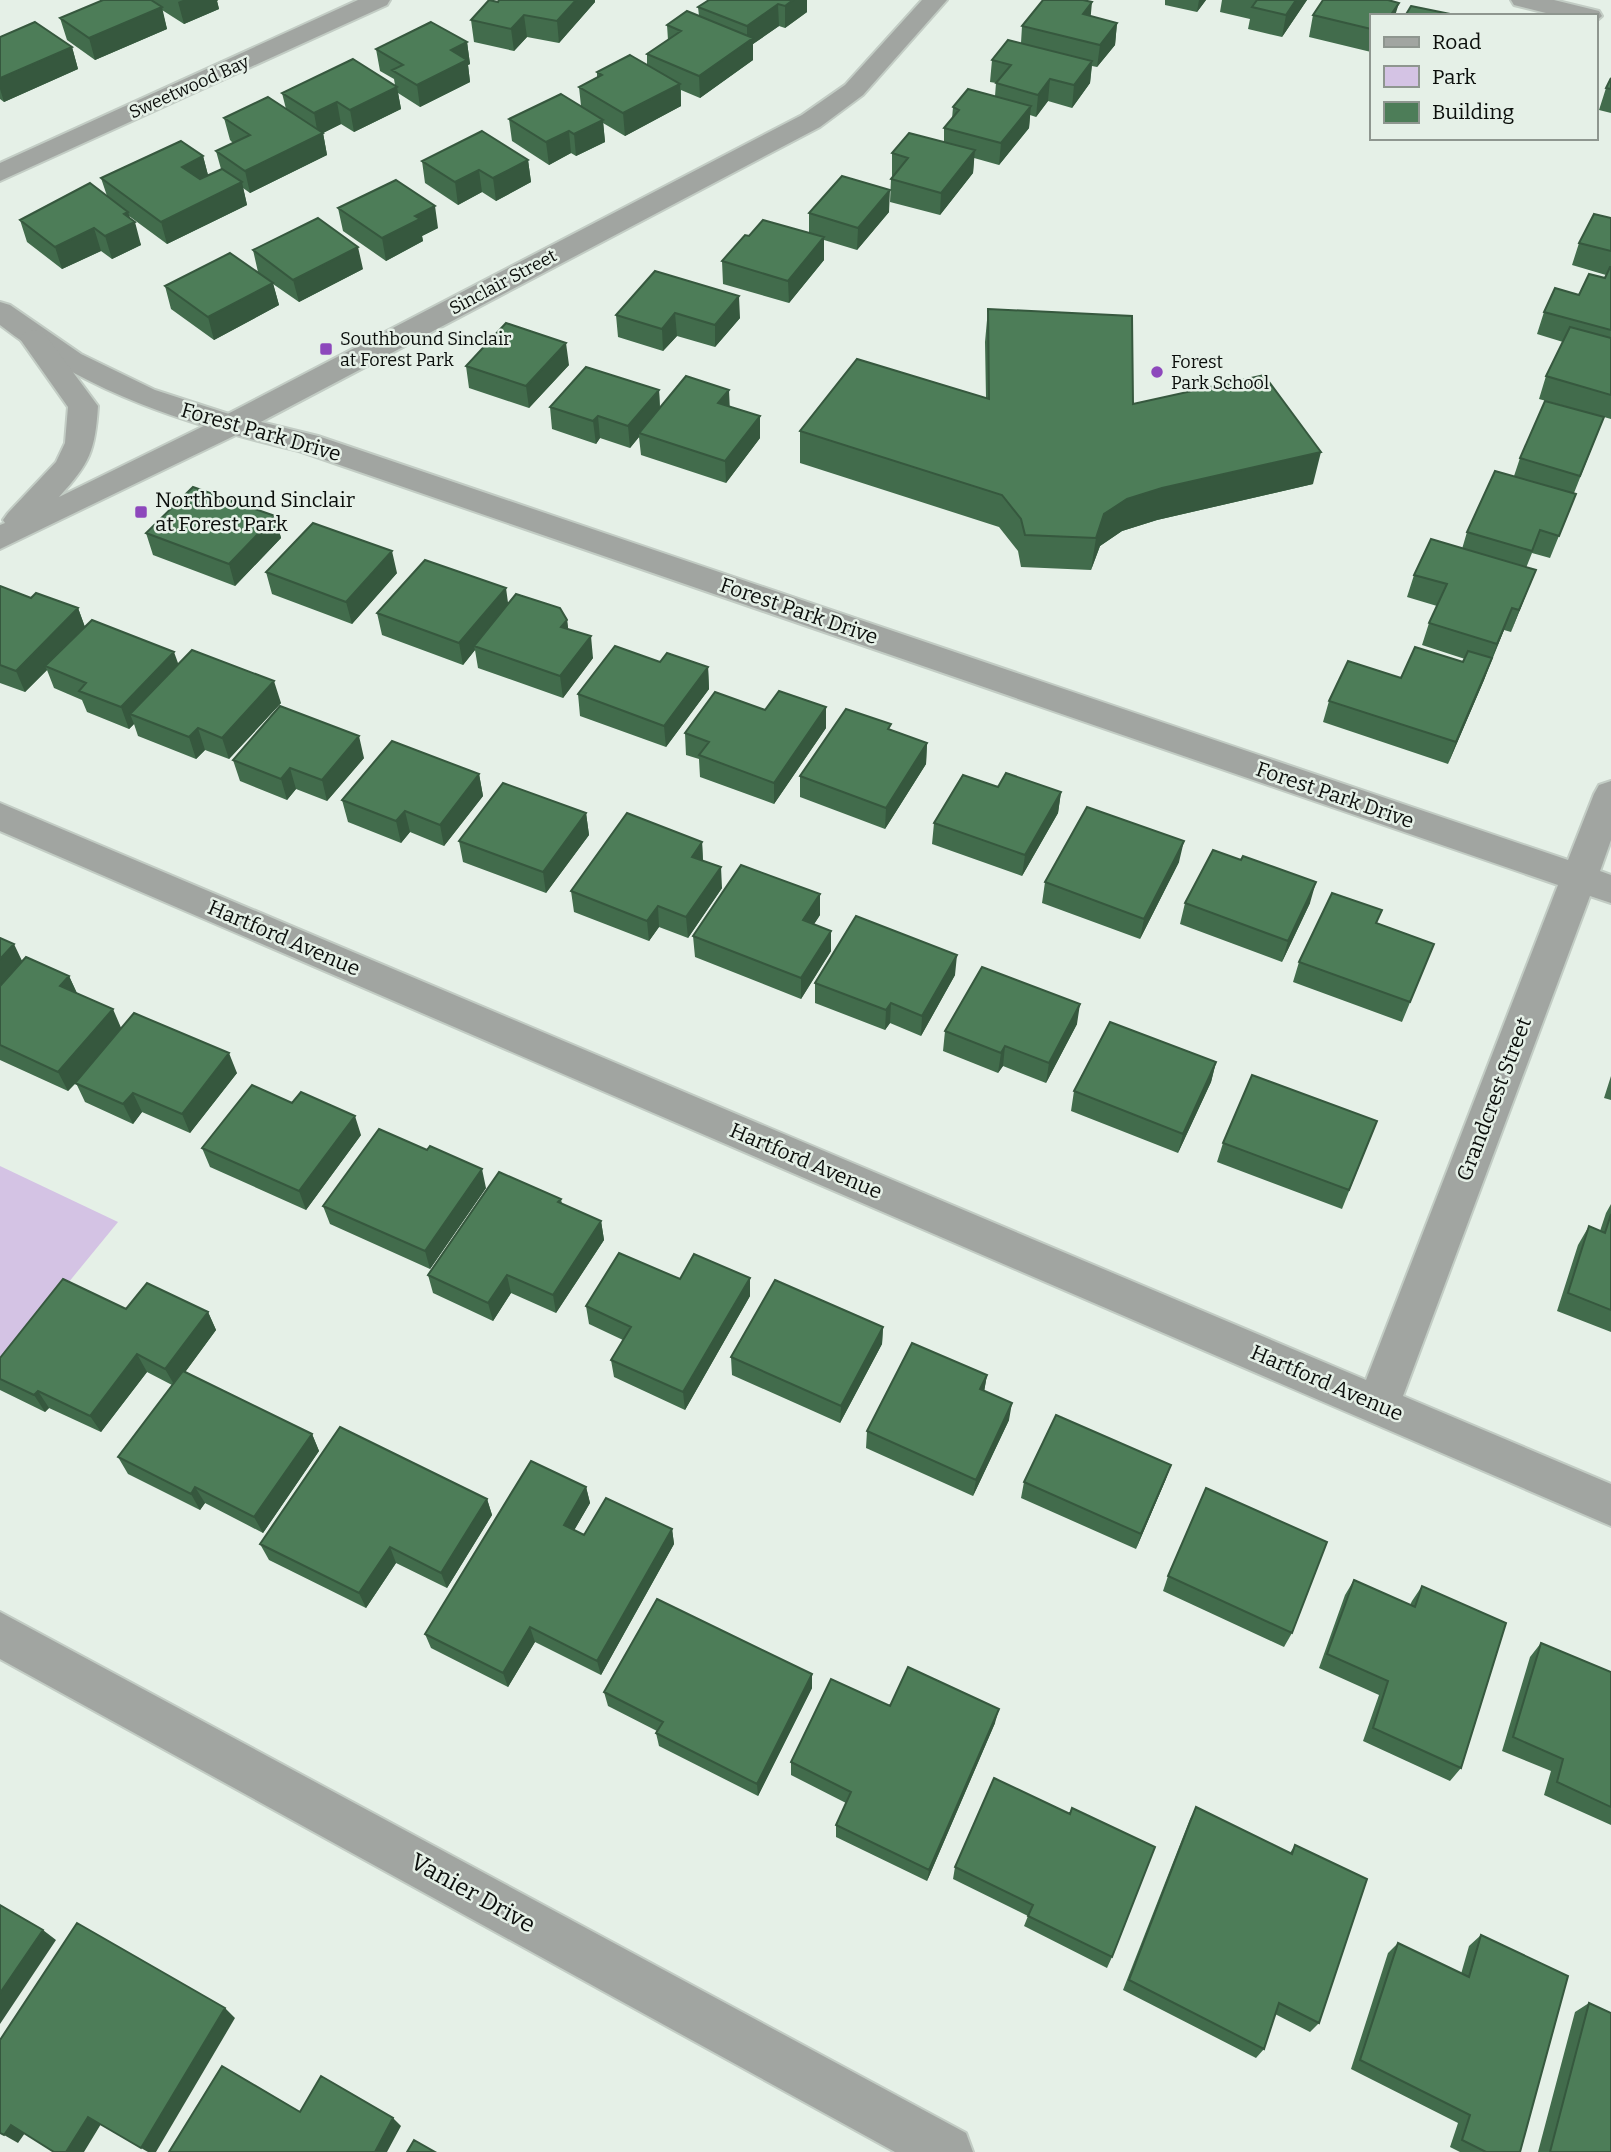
<svg xmlns="http://www.w3.org/2000/svg" width="1611" height="2152" viewBox="0 0 1611 2152" font-family="Bitter,serif">
<style>
.green{fill:#d4c3e4}
.lines{fill:none;stroke-linecap:round;stroke-linejoin:round}
.minor-casing{stroke:#c2ccc4;stroke-width:4}
.tertiary-casing{stroke:#c2ccc4;stroke-width:4}
.minor{fill:#a1a5a1;fill-rule:evenodd}
.tertiary{fill:#a1a5a1;fill-rule:evenodd}
.wall{fill:#426c4c}
.shaded-wall{fill:#36583e}
.building{fill:#4d7d58;stroke:#36583e;stroke-width:2}
.poi-dot{fill:#8d48bc;stroke:#e5f0e7;stroke-width:2.5}
.labels{text-anchor:middle;dominant-baseline:central;stroke-width:5;stroke-linejoin:round;paint-order:stroke}
.far-street-label{font-size:18px;fill:#0b0e0b;stroke:#e5f0e7}
.far-poi-label{font-size:18px;fill:#0b0e0b;stroke:#e5f0e7;text-anchor:start}
.street-label{font-size:21px;fill:#0b0e0b;stroke:#e5f0e7}
.poi-label{font-size:21px;fill:#0b0e0b;stroke:#e5f0e7;text-anchor:start}
.near-street-label{font-size:24px;fill:#0b0e0b;stroke:#e5f0e7}
</style>
<rect width="100%" height="100%" fill="#e5f0e7"/>
<path class="green" d="M0,1166L118,1222L0,1366Z"/>
<g class="lines">
<defs>
<path id="minor" d="M358,0H390L387,5L0,181V163Z
M1511,0H1554L1599,11L1602,16L1595,22V16H1558L1514,5Z
M0,302L10,305L81,354L155,390L232,415L318,436L1568,860L1594,794L1599,785L1611,781V840L1600,871L1611,875V903L1590,896L1403,1396L1611,1484V1526L0,831V803L1366,1380L1558,885L299,451C191,426 89,394 0,325Z
M0,1612L966,2133L973,2152H895L0,1659Z"/>
<path id="tertiary" d="M922,0H947L863,95L820,127L240,433L0,549V525L5,523L3,520L8,513L56,462L65,443L68,407L20,339L24,333L34,330L44,333L98,406C95,451 90,463 59,497L218,419L802,115L845,85Z"/>
</defs>
<use href="#minor" class="minor-casing"/>
<use href="#tertiary" class="tertiary-casing"/>
<use href="#minor" class="minor"/>
<use href="#tertiary" class="tertiary"/>
</g>
<path class="wall" d="M103,0H218L217,1L219,9L184,24L162,10L167,29L95,60L67,40L60,18Z
M709,0H807V12L785,28L779,26L753,44V60L700,98L681,90V106L625,136L603,123L605,142L576,156L571,153L549,165L512,141L509,119L581,106L579,87L597,78V72L647,65V54L668,40L667,25L699,16L698,7Z
M1165,0H1206L1197,12L1165,5Z
M1222,0H1307L1282,37L1248,29L1250,19L1220,12Z
M498,2H595L559,43L527,37L514,51L474,42L471,20Z
M1313,15L1371,16V52L1309,37Z
M1091,16L1117,23L1115,45L1097,67L1092,66L1090,83L1072,108L1048,101L1036,117L1030,115L1029,128L999,165L974,158L973,173L940,215L890,202L891,179L893,176H892V153L944,142V128L952,119L953,107L995,96L996,83L990,82L992,60L1021,43L1022,26Z
M0,37L72,47L78,69L4,102L0,99Z
M467,42L470,64L468,65L470,82L420,107L398,93L401,109L354,132L341,124L323,133L327,155L250,193L243,188L247,205L167,244L129,216L141,245L112,259L101,251L62,269L27,242L20,220L107,196L101,178L203,156L208,175L221,169L216,151L233,143L230,140L224,118L286,109L282,93L395,85L394,79L380,71L376,49Z
M1611,78V113L1599,110L1606,88Z
M528,160L531,182L496,201L482,192L458,205L425,183L422,161Z
M338,208L438,228L422,236L423,241L386,261L343,231Z
M889,212L857,250L824,240V260L789,303L723,284L722,261L749,236L809,233V213Z
M1611,218V419L1604,417L1574,493L1567,516L1550,558L1532,553L1526,568L1527,592L1511,632L1504,630L1484,680L1448,764L1323,722L1329,701L1401,678L1463,662L1465,659L1422,645L1429,623L1437,606L1407,597L1414,575L1462,549L1467,532L1514,476L1520,458L1579,410L1539,399L1546,376L1563,342L1537,334L1544,312L1579,295L1605,278L1606,275L1572,265L1579,243Z
M253,250L363,269L299,302L273,284L279,305L214,340L171,309L165,286L258,272Z
M655,271L740,318L715,347L677,336L663,351L618,337L616,315Z
M988,309L1133,404L1313,484L1157,520L1122,531L1100,546L1091,570L1021,567L1018,551L999,527L800,463V431L986,398L985,342Z
M569,365L529,408L469,388L466,366Z
M659,390L660,408L730,407L760,416V438L726,483L641,455L639,437L630,448L600,438L596,444L552,429L550,407Z
M275,516L281,538L235,586L153,555L146,533Z
M266,572L397,573L352,624L272,594Z
M0,586L31,598L78,608L85,627L178,664L281,703L229,759L205,750L196,759L138,736L134,724L129,729L87,712L82,700L54,688L47,670L25,692L0,683Z
M508,604L567,620L568,629L593,658L563,698L478,668L475,650L463,665L382,635L377,613Z
M660,662L708,667L709,689L666,747L580,716L578,694Z
M826,707V728L774,804L700,777L699,759L686,755L685,733L765,710Z
M891,730L927,743L926,764L885,829L800,797V776Z
M364,758L327,801L296,789L287,800L240,781L233,760Z
M479,774L483,796L444,846L410,832L401,843L348,822L342,800Z
M998,787L1061,792L1058,813L1022,876L932,844L934,823Z
M586,813L589,835L546,893L463,862L459,841Z
M702,842L703,861L722,888L688,938L659,927L649,941L574,912L571,891Z
M1241,860L1310,903L1282,962L1180,924L1185,903Z
M1179,862L1140,939L1042,903L1045,882Z
M820,915L814,924L831,951L801,999L695,957L693,936Z
M1377,923L1434,944L1402,1022L1293,982L1299,962Z
M0,938L22,961L69,976L77,993L121,1028L237,1073L190,1133L142,1112L133,1124L85,1102L76,1083L68,1091L0,1060Z
M955,975L921,1036L890,1023L885,1030L815,1003V983Z
M1077,1024L1046,1083L1003,1066L998,1073L943,1051L945,1031Z
M1216,1062L1211,1082L1178,1153L1071,1111L1074,1091Z
M1611,1076V1100L1604,1098Z
M1377,1121L1342,1209L1217,1162L1223,1143Z
M361,1135L306,1210L210,1167L202,1148Z
M486,1188L430,1269L330,1224L323,1206Z
M561,1199L562,1204L601,1221L604,1240L556,1313L511,1293L493,1321L433,1293L428,1275Z
M1611,1204V1332L1557,1311L1578,1245L1589,1226L1600,1231L1606,1213Z
M750,1278V1296L685,1410L614,1377L611,1360L623,1340L589,1324L586,1306L680,1279Z
M126,1309L208,1312L216,1330L185,1372L312,1434L319,1451L263,1533L205,1503L200,1510L128,1474L118,1457L172,1385L147,1372L101,1432L49,1408L45,1412L0,1390V1358Z
M883,1327L882,1344L840,1423L732,1375L731,1357Z
M987,1375L984,1391L1009,1420L973,1496L866,1448L867,1431Z
M1171,1465L1165,1481L1136,1549L1021,1498L1024,1482Z
M586,1487L590,1503L574,1530L584,1535L672,1529L674,1544L601,1675L535,1642L508,1687L431,1648L425,1634Z
M487,1499L492,1515L447,1588L396,1563L366,1608L269,1560L260,1544Z
M1168,1576L1292,1633L1284,1647L1163,1591Z
M1354,1580L1410,1605L1412,1601L1422,1586L1461,1768L1450,1781L1363,1741L1379,1695L1319,1668L1345,1595Z
M1541,1643L1611,1672V1825L1544,1795L1551,1771L1502,1751L1530,1657Z
M812,1674V1688L758,1796L659,1746L656,1733L657,1731L608,1706L604,1692Z
M890,1706L995,1723L927,1881L836,1837V1825L846,1803L791,1775V1762Z
M994,1778L1112,1957L1107,1968L1024,1926L1028,1916L953,1879L955,1867Z
M1196,1807L1290,1853L1295,1845L1319,2023L1310,2032L1275,2014L1264,2049L1256,2058L1123,1990L1190,1819Z
M1481,1935L1520,2152H1460L1450,2147L1458,2123L1351,2069L1388,1953L1398,1943L1461,1974L1469,1946Z
M1589,2003L1611,2152H1538L1575,2012Z"/>
<path class="shaded-wall" d="M183,0H218L217,1L219,9L184,24L178,2Z
M576,0H595V2L559,43L557,21Z
M793,0H807V12L785,28V6Z
M1199,0H1206L1197,12Z
M1296,0H1307L1282,37L1286,15Z
M1092,2L1090,24L1083,14Z
M1399,3L1395,16H1390Z
M778,4L779,26L753,44V60L700,98L699,76L747,42V26Z
M162,7L167,29L95,60L89,38Z
M524,15L527,37L514,51L511,29Z
M1117,23L1115,45L1097,67L1100,45Z
M467,42L470,64L468,65L470,82L420,107L417,85L451,50Z
M72,47L78,69L4,102L0,89V78Z
M1092,61L1090,83L1072,108L1074,85Z
M1050,79L1048,101L1036,117L1038,95Z
M680,84L681,106L625,136L623,113Z
M397,87L401,109L354,132L350,110Z
M337,102L341,124L323,133L327,155L250,193L245,171L318,135L314,113Z
M1031,106L1029,128L999,165L1001,143Z
M603,120L605,142L576,156L574,134Z
M569,131L571,153L549,165L546,142Z
M975,150L973,173L940,215L941,193Z
M203,156L209,179L188,189L182,167Z
M528,160L531,182L496,201L493,178Z
M479,170L482,192L458,205L455,182Z
M242,182L247,205L167,244L161,222Z
M890,190L889,212L857,250L858,228Z
M435,206L438,228L422,236L423,241L386,261L382,238L415,216Z
M128,212L132,224L135,222L141,245L112,259L105,236L124,214Z
M94,228L101,251L62,269L55,247Z
M824,237V260L789,303L788,281Z
M358,247L363,269L299,302L293,280Z
M273,283L279,305L214,340L208,317Z
M739,296L740,318L715,347V325Z
M675,313L677,336L663,351L662,329Z
M566,343L569,365L529,408L526,386Z
M659,390L660,412L639,433V437L630,448L628,426Z
M729,390L730,412L718,403Z
M598,416L600,438L596,444L593,421Z
M760,416V438L726,483L725,461Z
M1321,452L1313,484L1157,520L1122,531L1100,546L1091,570L1096,538L1104,514L1127,499L1162,488Z
M275,516L281,538L235,586L229,564Z
M392,551L397,573L352,624L346,602Z
M1536,570L1527,592L1511,632L1519,610Z
M506,588L509,610L474,646L475,650L463,665L459,643Z
M78,608L86,630L45,666L47,670L25,692L16,671Z
M1512,608L1504,630L1489,666L1497,644Z
M567,620L570,642L561,627Z
M591,636L593,658L563,698L560,676Z
M174,652L182,674L130,714L134,724L129,729L121,707Z
M1492,658L1484,680L1448,764L1456,742Z
M708,667L709,689L666,747L664,726Z
M274,681L281,703L229,759L222,738Z
M826,707V728L774,804V783Z
M198,728L205,750L196,759L189,737Z
M359,736L364,758L327,801L322,780Z
M927,743L926,764L885,829L886,808Z
M290,768L296,789L287,800L281,779Z
M479,774L483,796L444,846L440,825Z
M1061,792L1058,813L1022,876L1025,855Z
M405,811L410,832L401,843L396,821Z
M586,813L589,835L546,893L543,872Z
M1184,841L1179,862L1140,939L1144,919Z
M702,842L703,863L692,857Z
M721,867L722,888L688,938L686,917Z
M1316,882L1310,903L1282,962L1288,941Z
M820,894V915L803,941V920Z
M658,906L659,927L649,941L647,921Z
M831,931V951L801,999V978Z
M14,944L24,965L0,992V959Z
M957,955L955,975L921,1036L922,1016Z
M69,976L78,996L60,986Z
M891,1003L890,1023L885,1030L886,1010Z
M1080,1004L1077,1024L1046,1083L1049,1063Z
M113,1009L122,1030L68,1091L58,1072Z
M1005,1046L1003,1066L998,1073L1001,1053Z
M229,1053L237,1073L190,1133L182,1114Z
M1216,1062L1211,1082L1178,1153L1183,1134Z
M133,1093L142,1112L133,1124L123,1104Z
M355,1116L361,1135L306,1210L299,1191Z
M482,1169L486,1188L430,1269L425,1251Z
M601,1221L604,1240L556,1313L553,1295Z
M507,1275L511,1293L493,1321L488,1303Z
M750,1278V1296L685,1410L683,1392Z
M208,1312L216,1330L175,1386L165,1369Z
M883,1327L882,1344L840,1423L841,1406Z
M137,1354L147,1372L101,1432L90,1416Z
M987,1375L984,1392L980,1389Z
M38,1391L49,1408L45,1412L34,1395Z
M1012,1403L1009,1420L973,1496L976,1480Z
M312,1434L319,1451L263,1533L254,1517Z
M1171,1465L1165,1481L1136,1549L1141,1534Z
M195,1487L205,1503L200,1510L191,1494Z
M586,1487L590,1503L568,1541L564,1525Z
M487,1499L492,1515L447,1588L441,1573Z
M672,1529L674,1544L601,1675L597,1661Z
M390,1547L396,1563L366,1608L359,1593Z
M530,1627L535,1642L508,1687L503,1673Z
M812,1674V1688L758,1796L757,1784Z
M999,1709L995,1723L927,1881L929,1870Z
M43,1930L56,1940L0,2024V1993Z
M225,2008L235,2018L156,2152H148L141,2148Z
M88,2117L101,2124L84,2152H66Z
M393,2118L401,2126L387,2152H375Z
M11,2125L25,2133L18,2143L4,2135Z"/>
<path class="building" d="M103,0H151L162,7L89,38L60,18Z
M489,0L498,2L499,0H576L557,21L524,15L511,29L471,20Z
M709,0H793L785,6L778,4L747,26L698,7Z
M1043,0H1083L1092,2L1083,14L1117,23L1100,45L1022,26Z
M1257,0H1296L1286,15L1252,7Z
M1323,0H1388L1399,3L1390,16H1371V29L1313,15Z
M1411,6L1460,16H1405Z
M687,11L753,38L699,76L647,54L681,31L667,25Z
M35,22L72,47L0,78V37Z
M431,22L467,42L451,50L467,60L417,85L392,70L403,65L376,49Z
M1008,40L1092,61L1074,85L1050,79L1038,95L996,83L1011,65L992,60Z
M630,55L680,84L623,113L579,87L602,75L597,72Z
M353,59L397,87L350,110L337,102L314,113L282,93Z
M1611,78V89L1606,88Z
M968,89L1031,106L1001,143L944,128L959,110L953,107Z
M561,94L603,120L574,134L569,131L546,142L509,119Z
M268,97L323,133L245,171L216,151L250,135L224,118Z
M482,131L528,160L493,178L479,170L455,182L422,161Z
M909,133L975,150L941,193L891,179L908,158L892,153Z
M181,141L203,156L182,167L200,179L222,169L242,182L161,222L101,178Z
M842,176L890,190L858,228L809,213Z
M396,180L435,206L415,216L420,219L382,238L338,208Z
M90,183L128,212L124,214L135,222L105,236L94,228L55,247L20,220Z
M1594,214L1611,218V251L1579,243Z
M318,218L358,247L293,280L253,250Z
M763,220L824,237L788,281L722,261L745,235L749,236Z
M230,253L273,283L208,317L165,286Z
M1610,267H1611V330L1544,312L1555,288L1579,295L1589,274L1605,278Z
M655,271L739,296L715,325L675,313L662,329L616,315Z
M988,309L1132,316L1133,404L1264,375L1321,452L1162,488L1127,499L1104,514L1096,538L1025,535L1021,519L1002,495L800,431L857,359L989,399Z
M506,323L566,343L526,386L466,366Z
M1570,327L1611,338V395L1546,376Z
M586,367L659,390L628,426L598,416L593,421L550,407Z
M686,376L729,390L718,403L760,416L725,461L639,433Z
M1545,401L1604,417L1580,476L1520,458Z
M1495,471L1576,494L1559,536L1540,530L1532,551L1467,532Z
M193,487L275,516L229,564L146,533Z
M313,523L392,551L346,602L266,572Z
M1431,539L1536,570L1519,610L1512,608L1497,644L1429,623L1447,584L1414,575Z
M425,560L506,588L459,643L377,613Z
M0,586L31,598L36,593L78,608L16,671L0,665Z
M516,594L560,608L567,620L561,627L591,636L560,676L474,646Z
M92,620L174,652L121,707L79,691L86,683L45,666Z
M615,646L660,662L667,653L708,667L664,726L578,694Z
M1415,647L1463,662L1468,651L1492,658L1456,742L1329,701L1348,661L1401,678Z
M192,650L274,681L222,738L198,728L189,737L130,714Z
M779,691L826,707L774,783L699,755L709,742L685,733L715,692L765,710Z
M280,706L359,736L322,780L290,768L281,779L233,760Z
M846,709L891,724L888,729L927,743L886,808L800,776Z
M392,741L479,774L440,825L405,811L396,821L342,800Z
M1006,773L1061,792L1025,855L934,823L963,775L998,787Z
M503,783L586,813L543,872L459,841Z
M1087,807L1184,841L1144,919L1045,882Z
M627,813L702,842L692,857L721,867L686,917L658,906L647,921L571,891Z
M1213,850L1241,860L1243,856L1316,882L1288,941L1185,903Z
M741,865L820,894L803,920L831,931L801,978L693,936Z
M1332,893L1382,910L1376,923L1434,944L1410,1002L1299,962Z
M856,916L957,955L922,1016L891,1003L886,1010L815,983Z
M0,938L14,944L0,959Z
M26,957L69,976L60,986L113,1009L58,1072L0,1045V986Z
M982,967L1080,1004L1049,1063L1005,1046L1001,1053L945,1031Z
M134,1013L229,1053L182,1114L133,1093L123,1104L75,1083Z
M1110,1022L1216,1062L1183,1134L1074,1091Z
M1252,1075L1377,1121L1349,1190L1223,1143Z
M252,1085L292,1103L301,1092L355,1116L299,1191L202,1148Z
M379,1129L427,1150L430,1146L482,1169L425,1251L323,1206Z
M499,1172L561,1199L558,1202L601,1221L553,1295L507,1275L488,1303L428,1275Z
M1611,1214V1310L1568,1293L1589,1226L1605,1233Z
M619,1253L680,1279L694,1254L750,1278L683,1392L611,1360L631,1327L586,1306Z
M63,1279L126,1309L147,1283L208,1312L165,1369L137,1354L90,1416L38,1391L34,1395L0,1379V1358Z
M775,1280L883,1327L841,1406L731,1357Z
M912,1343L987,1375L980,1389L1012,1403L976,1480L867,1431Z
M183,1371L312,1434L254,1517L195,1487L191,1494L118,1457Z
M1056,1415L1171,1465L1141,1534L1024,1482Z
M340,1427L487,1499L441,1573L390,1547L359,1593L260,1544Z
M531,1461L586,1487L564,1525L584,1535L606,1498L672,1529L597,1661L530,1627L503,1673L425,1634Z
M1206,1488L1327,1542L1292,1633L1168,1576Z
M1354,1580L1415,1607L1422,1586L1506,1623L1461,1768L1373,1728L1388,1681L1327,1654Z
M657,1599L812,1674L757,1784L656,1733L663,1722L604,1692Z
M1541,1643L1611,1672V1807L1557,1782L1563,1759L1513,1737Z
M908,1667L999,1709L929,1870L836,1825L851,1792L791,1762L831,1679L890,1706Z
M994,1778L1070,1814L1072,1808L1155,1847L1112,1957L1028,1916L1033,1905L955,1867Z
M1196,1807L1292,1854L1295,1845L1367,1879L1319,2023L1279,2003L1264,2049L1129,1980Z
M0,1905L43,1930L0,1993Z
M77,1923L225,2008L141,2148L88,2117L66,2152H54L11,2125L4,2135L0,2133V2040Z
M1481,1935L1568,1976L1520,2152H1486L1462,2140L1470,2115L1360,2060L1398,1943L1469,1977Z
M1589,2003L1611,2013V2152H1550Z
M222,2066L300,2112L321,2076L393,2118L375,2152H169Z
M414,2140L435,2152H407Z"/>
<g class="poi-dot">
<rect x="319" y="342" width="14" height="14" rx="3.5"/>
<circle cx="1157" cy="372" r="7"/>
<rect x="134" y="505" width="14" height="14" rx="3.5"/>
</g>
<g class="labels">
<g class="far-street-label">
<text transform="translate(189 87) rotate(-24)">Sweetwood Bay</text>
<text transform="translate(503 282) rotate(-28)">Sinclair Street</text>
</g>
<g class="far-poi-label">
<text x="340" y="339">Southbound Sinclair<tspan x="340" dy="21">at Forest Park</tspan></text>
<text x="1171" y="362">Forest<tspan x="1171" dy="21">Park School</tspan></text>
</g>
<g class="street-label">
<text transform="translate(261 432) rotate(16)">Forest Park Drive</text>
<text transform="translate(799 611) rotate(19)">Forest Park Drive</text>
<text transform="translate(1335 795) rotate(19)">Forest Park Drive</text>
<text transform="translate(284 938) rotate(23)">Hartford Avenue</text>
<text transform="translate(1494 1099) rotate(-69)">Grandcrest Street</text>
<text transform="translate(806 1161) rotate(23)">Hartford Avenue</text>
<text transform="translate(1327 1383) rotate(23)">Hartford Avenue</text>
</g>
<g class="poi-label">
<text x="155" y="500">Northbound Sinclair<tspan x="155" dy="24">at Forest Park</tspan></text>
</g>
<g class="near-street-label">
<text transform="translate(473 1893) rotate(29)">Vanier Drive</text>
</g>
</g>
<rect x="1370" y="14" width="228" height="126" fill="#e5f0e7" stroke="#8e968f" stroke-width="2"/>
<rect x="1384" y="37" width="35" height="10" fill="#a1a5a1" stroke="#8e968f" stroke-width="2"/>
<text x="1432" y="49" font-size="21" fill="#0b0e0b">Road</text>
<rect x="1384" y="66" width="35" height="21" fill="#d4c3e4" stroke="#8e968f" stroke-width="2"/>
<text x="1432" y="84" font-size="21" fill="#0b0e0b">Park</text>
<rect x="1384" y="102" width="35" height="21" fill="#4d7d58" stroke="#8e968f" stroke-width="2"/>
<text x="1432" y="119" font-size="21" fill="#0b0e0b">Building</text>
</svg>
